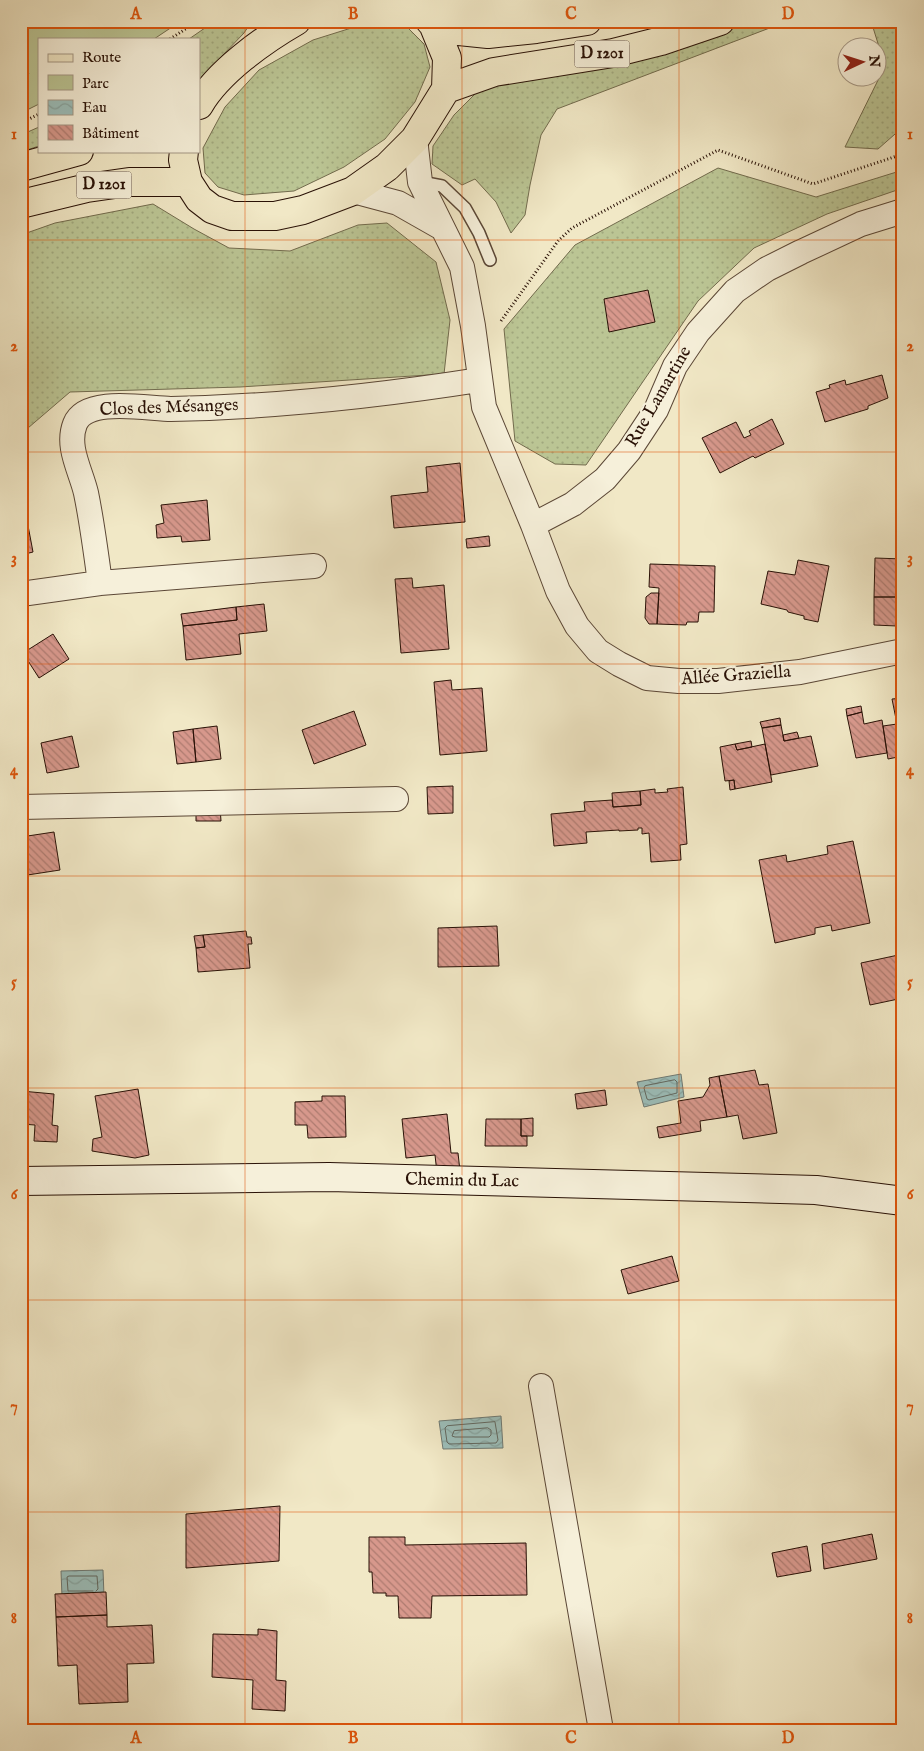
<svg xmlns="http://www.w3.org/2000/svg" width="924" height="1751" viewBox="0 0 924 1751" font-family="'IM FELL English',serif">
<style>
.grass{fill:url(#grass-dots);stroke:#726b4d}
.park{fill:#bbc594;stroke:#726b4d}
.water{fill:url(#water-waves);stroke:#6e7973}
.lines{fill:none;stroke-linecap:round;stroke-linejoin:round}
.shore{stroke:#626860;stroke-width:1}
.building{fill:url(#building-back-hatch);stroke:#291106}
.lane-casing{stroke:#5b4736;stroke-width:14}
.street-casing{stroke:#5b4736;stroke-width:26}
.secondary-casing{stroke:#291106;stroke-width:30}
.primary-casing{stroke:#291106;stroke-width:30}
.path{stroke:#291106;stroke-width:3;stroke-dasharray:1 2.5;stroke-linecap:butt}
.lane{stroke:#f6f0da;stroke-width:11}
.street{stroke:#f6f0da;stroke-width:24}
.secondary{stroke:#f6f0da;stroke-width:28}
.primary{stroke:#f1e8c6;stroke-width:28}
.grid{fill:none;stroke:#de550c;stroke-width:1;stroke-opacity:0.55}
.labels{text-anchor:middle;dominant-baseline:central;stroke-width:4.5;stroke-linejoin:round;paint-order:stroke}
.shield{fill:#f6f0da;stroke:#665446;stroke-width:1}
.shield-label{font-size:16px;font-weight:bold;fill:#291106}
.street-label{font-size:18px;fill:#291106;stroke:#f6f0da}
.neatline{fill:none;stroke:#de550c;stroke-width:2}
.grid-label{font-size:16px;text-anchor:middle;font-weight:bold;fill:#de550c}
</style>
<defs>
<pattern id="grass-dots" width="8" height="8" patternUnits="userSpaceOnUse" patternTransform="scale(1.25)"><rect width="8" height="8" fill="#bbc594"/><path d="M2 2h.1M6 6h.1" fill="none" stroke="#a1a87e" stroke-width="1.8" stroke-linecap="round"/></pattern>
<pattern id="water-waves" width="16" height="10" patternUnits="userSpaceOnUse" patternTransform="scale(1.25)"><rect width="16" height="10" fill="#9cbfbb"/><path d="M0 5q4-4 8 0t8 0" fill="none" stroke="#86a39f"/></pattern>
<pattern id="building-back-hatch" width="6" height="6" patternUnits="userSpaceOnUse" patternTransform="scale(1.25)"><rect width="6" height="6" fill="#d7988c"/><path d="M-1 5l2 2M0 0l6 6M5-1l2 2" fill="none" stroke="#ae7b70"/></pattern>
</defs>
<rect width="100%" height="100%" fill="#f1e8c6"/>
<filter id="stains"><feTurbulence type="fractalNoise" baseFrequency=".004" numOctaves="4"/><feColorMatrix values="0 0 0 0 .2 0 0 0 0 .09 0 0 0 0 .02 0 0 0 .5 -.17"/></filter>
<radialGradient id="worn" r=".72"><stop offset=".6" stop-color="#630" stop-opacity="0"/><stop offset="1" stop-color="#630" stop-opacity=".3"/></radialGradient>
<path class="grass" d="M215,21H252L244,33L199,80V39H189Z
M743,21H788L557,109L541,135L530,185L525,215L511,233L496,202L475,179L462,185L432,164L433,146L454,115L483,86L620,65Z
M871,21H903V127L878,149L845,147L885,66Z
M364,24L405,25L424,44L430,67L415,102L385,139L344,167L294,191L244,195L218,187L205,173L203,148L225,107L259,70L313,40Z
M39,127V146L21,152V135Z
M718,168L816,197L903,170V188L827,214L754,248L698,301L586,465L555,464L515,441L504,329L575,245Z
M153,204L194,229L229,248L290,251L358,225L387,223L436,262L450,320L444,374L240,387L70,392L28,428L21,419V235L55,223Z"/>
<path class="park" d="M21,21H181L154,39H39V104L21,113Z"/>
<path class="water" d="M681,1074L684,1097L644,1107L637,1082Z
M501,1416L503,1448L443,1449L439,1421Z
M103,1570L104,1596L62,1597L61,1571Z"/>
<g class="lines">
<path class="shore" d="M675,1080L677,1082V1093L649,1100L647,1099L644,1088L645,1086Z
M495,1422L498,1440L496,1443L449,1444L447,1442L445,1428L447,1426Z
M488,1428L491,1430V1435L489,1437H455L452,1436L454,1431Z
M93,1591H68L67,1577L69,1576H97L98,1589L96,1591"/>
</g>
<path class="building" d="M21,64L29,74L21,79Z
M648,290L655,322L609,332L604,299Z
M882,375L888,398L868,406V409L825,422L816,392L830,388L829,385L845,380L846,385Z
M772,419L784,444L755,458L753,456L720,473L702,438L736,422L744,438L751,435L749,431Z
M460,463L465,522L394,528L391,496L428,492L426,467Z
M207,500L210,540L182,542L181,536L157,538L156,525L164,523L161,505Z
M26,515L33,552L21,555V516Z
M489,536L490,546L467,548L466,539Z
M875,558L903,559V597H874Z
M798,560L829,566L818,622L804,619V616L788,612L787,610L761,604L768,571L795,575Z
M650,564L715,566L714,612H699L698,622H687L686,625L657,624L659,588L649,587Z
M412,578L413,588L444,585L449,649L401,653L395,579Z
M651,593H659L657,624H649L645,618L646,597Z
M874,597H897V626L874,625Z
M264,604L267,631L239,634L241,654L186,660L183,626L237,620L236,607Z
M236,607L237,620L183,626L181,614Z
M53,634L69,659L39,678L23,653Z
M451,680L452,690L482,688L487,751L440,755L434,682Z
M903,698V756L888,759L883,726L897,724L892,699Z
M861,706L862,712L847,716L846,709Z
M354,711L366,745L314,764L302,730Z
M862,712L864,724L882,720L887,753L856,758L847,716Z
M780,718L781,725L762,728L760,722Z
M781,725L784,741L811,736L818,766L771,775L762,728Z
M217,726L221,759L196,762L193,729Z
M193,729L196,762L177,764L173,732Z
M797,732L799,738L784,741L783,735Z
M72,736L79,767L47,773L41,743Z
M751,741L752,747L737,750L735,744Z
M735,744L737,750L765,744L772,782L735,789L734,780L725,781L720,747Z
M734,780L735,789L730,790L729,781Z
M453,786V813L428,814L427,787Z
M683,787L687,844L680,845L681,860L651,862L649,833L642,834V828H638V830L619,831V830L586,832L587,843L554,846L551,814L585,811L584,802L612,800L613,807L641,805L640,791L655,789V793L668,792L667,789Z
M640,791L641,805L613,807L612,793Z
M220,807L221,821H196V808Z
M54,832L60,870L21,876V837Z
M853,841L870,923L832,931L831,925L815,928V934L775,943L759,860L786,855L787,862L828,854L827,846Z
M497,926L499,966L438,967V928Z
M246,931L247,937H251L252,944H248L250,968L198,972L196,948L205,947L203,935Z
M203,935L205,947L196,948L194,936Z
M903,954V998L870,1005L861,963Z
M755,1070L759,1085L768,1084L777,1133L743,1139L738,1115L727,1117L719,1076Z
M719,1076L727,1117L700,1121L701,1131L659,1138L657,1127L681,1123L678,1101L703,1097L710,1085L709,1078Z
M138,1089L149,1155L135,1158L92,1151L93,1139L102,1137L95,1096Z
M605,1090L607,1105L577,1109L575,1094Z
M21,1091L54,1094L52,1125L58,1126L57,1142L34,1141L35,1125L21,1124Z
M322,1096H345L346,1137L308,1138L307,1125H295V1102L322,1101Z
M447,1114L451,1153H458L460,1171L437,1173L435,1155L406,1158L402,1119Z
M533,1118V1136H521V1119Z
M486,1119H521V1136H527V1146H485Z
M672,1256L679,1281L628,1294L621,1270Z
M280,1506L279,1561L186,1568V1514Z
M872,1534L877,1559L824,1569L822,1544Z
M369,1537H405V1545L526,1543L527,1595L432,1596L431,1618H399L398,1596H386V1593H373L372,1572H369Z
M807,1546L811,1571L777,1577L772,1553Z
M106,1592L107,1615L56,1617L55,1594Z
M107,1615V1627L152,1625L154,1663L127,1664L128,1702L79,1704L77,1665L58,1666L56,1617Z
M258,1629L277,1631L276,1680L286,1681L285,1711L252,1709L253,1680L212,1677L213,1634L258,1635Z"/>
<g class="lines">
<defs>
<path id="lane" d="M421,182L442,186L465,208L479,233L490,260"/>
<path id="street" d="M415,139L420,182L462,267L473,326L484,407L533,525L573,504L605,479L629,451L656,410L675,366L698,332L735,291L767,269L801,252L861,224L903,211
M353,191L398,203L442,228
M533,525L558,591L577,626L598,651L619,664L647,678L679,681H718L800,672L903,651
M100,583L314,566
M21,594L100,583C96,553 92,522 86,493C81,471 66,447 75,424C86,396 148,409 171,409C274,407 377,396 479,380
M21,807L396,799
M541,1386L601,1730"/>
<path id="secondary" d="M21,1181L329,1177L816,1190L903,1201"/>
<path id="primary" d="M433,24L459,31L488,34L536,29L587,21
M446,89L494,72L613,53L661,41L720,21
M199,105C218,72 263,40 296,21
M184,151L183,160L188,182L199,199L212,209L232,216H275L303,210L353,191L387,167L415,139L446,89L447,58L433,24L430,21
M21,167L79,151
M21,204L87,188L129,182H188"/>
</defs>
<use href="#lane" class="lane-casing"/>
<use href="#street" class="street-casing"/>
<use href="#secondary" class="secondary-casing"/>
<use href="#primary" class="primary-casing"/>
<path class="path" d="M170,39L198,21
M21,123L39,114
M501,321L558,241L572,228L718,150L813,184L903,154"/>
<use href="#lane" class="lane"/>
<use href="#street" class="street"/>
<use href="#secondary" class="secondary"/>
<use href="#primary" class="primary"/>
</g>
<path class="grid" d="M245,21V1730M462,21V1730M679,21V1730M21,240H903M21,452H903M21,664H903M21,876H903M21,1088H903M21,1300H903M21,1512H903"/>
<g class="labels">
<g class="shield">
<rect x="574.5" y="40.5" width="55" height="27" rx="4"/>
<rect x="76.5" y="171.5" width="55" height="27" rx="4"/>
</g>
<g class="shield-label">
<text x="602" y="54">D 1201</text>
<text x="104" y="185">D 1201</text>
</g>
<g class="street-label">
<text transform="translate(659 397) rotate(-60)">Rue Lamartine</text>
<text transform="translate(169 408) rotate(-2)">Clos des Mésanges</text>
<text transform="translate(736 676) rotate(-4)">Allée Graziella</text>
<text transform="translate(462 1181) rotate(1)">Chemin du Lac</text>
</g>
</g>
<rect width="924" height="1751" fill="none" stroke="#f1e8c6" stroke-width="55"/>
<rect x="38" y="38" width="162" height="115" fill="#f6f0da" stroke="#a49785"/>
<rect x="48" y="54" width="25" height="8" fill="#f1e8c6" stroke="#a49785"/>
<text x="82" y="62" font-size="15" fill="#291106">Route</text>
<rect x="48" y="75" width="25" height="15" fill="#bbc594" stroke="#a49785"/>
<text x="82" y="88" font-size="15" fill="#291106">Parc</text>
<rect x="48" y="100" width="25" height="15" fill="url(#water-waves)" stroke="#a49785"/>
<text x="82" y="112" font-size="15" fill="#291106">Eau</text>
<rect x="48" y="125" width="25" height="15" fill="url(#building-back-hatch)" stroke="#a49785"/>
<text x="82" y="138" font-size="15" fill="#291106">Bâtiment</text>
<g transform="translate(862 62) rotate(86)"><circle r="24" fill="#f6f0da" stroke="#a49785"/>
<path d="M0-4L9 19L0 12L-9 19Z" fill="#8f2418"/>
<text y="-8" font-size="14" font-weight="bold" text-anchor="middle" fill="#291106">N</text>
</g>
<rect x="28" y="28" width="868" height="1696" class="neatline"/>
<g class="grid-label">
<text x="136" y="19">A</text>
<text x="353" y="19">B</text>
<text x="571" y="19">C</text>
<text x="788" y="19">D</text>
<text x="14" y="139">1</text>
<text x="910" y="139">1</text>
<text x="14" y="351">2</text>
<text x="910" y="351">2</text>
<text x="14" y="563">3</text>
<text x="910" y="563">3</text>
<text x="14" y="775">4</text>
<text x="910" y="775">4</text>
<text x="14" y="987">5</text>
<text x="910" y="987">5</text>
<text x="14" y="1199">6</text>
<text x="910" y="1199">6</text>
<text x="14" y="1411">7</text>
<text x="910" y="1411">7</text>
<text x="14" y="1623">8</text>
<text x="910" y="1623">8</text>
<text x="136" y="1743">A</text>
<text x="353" y="1743">B</text>
<text x="571" y="1743">C</text>
<text x="788" y="1743">D</text>
</g>
<rect width="100%" height="100%" filter="url(#stains)"/>
<rect width="100%" height="100%" fill="url(#worn)"/>
</svg>
